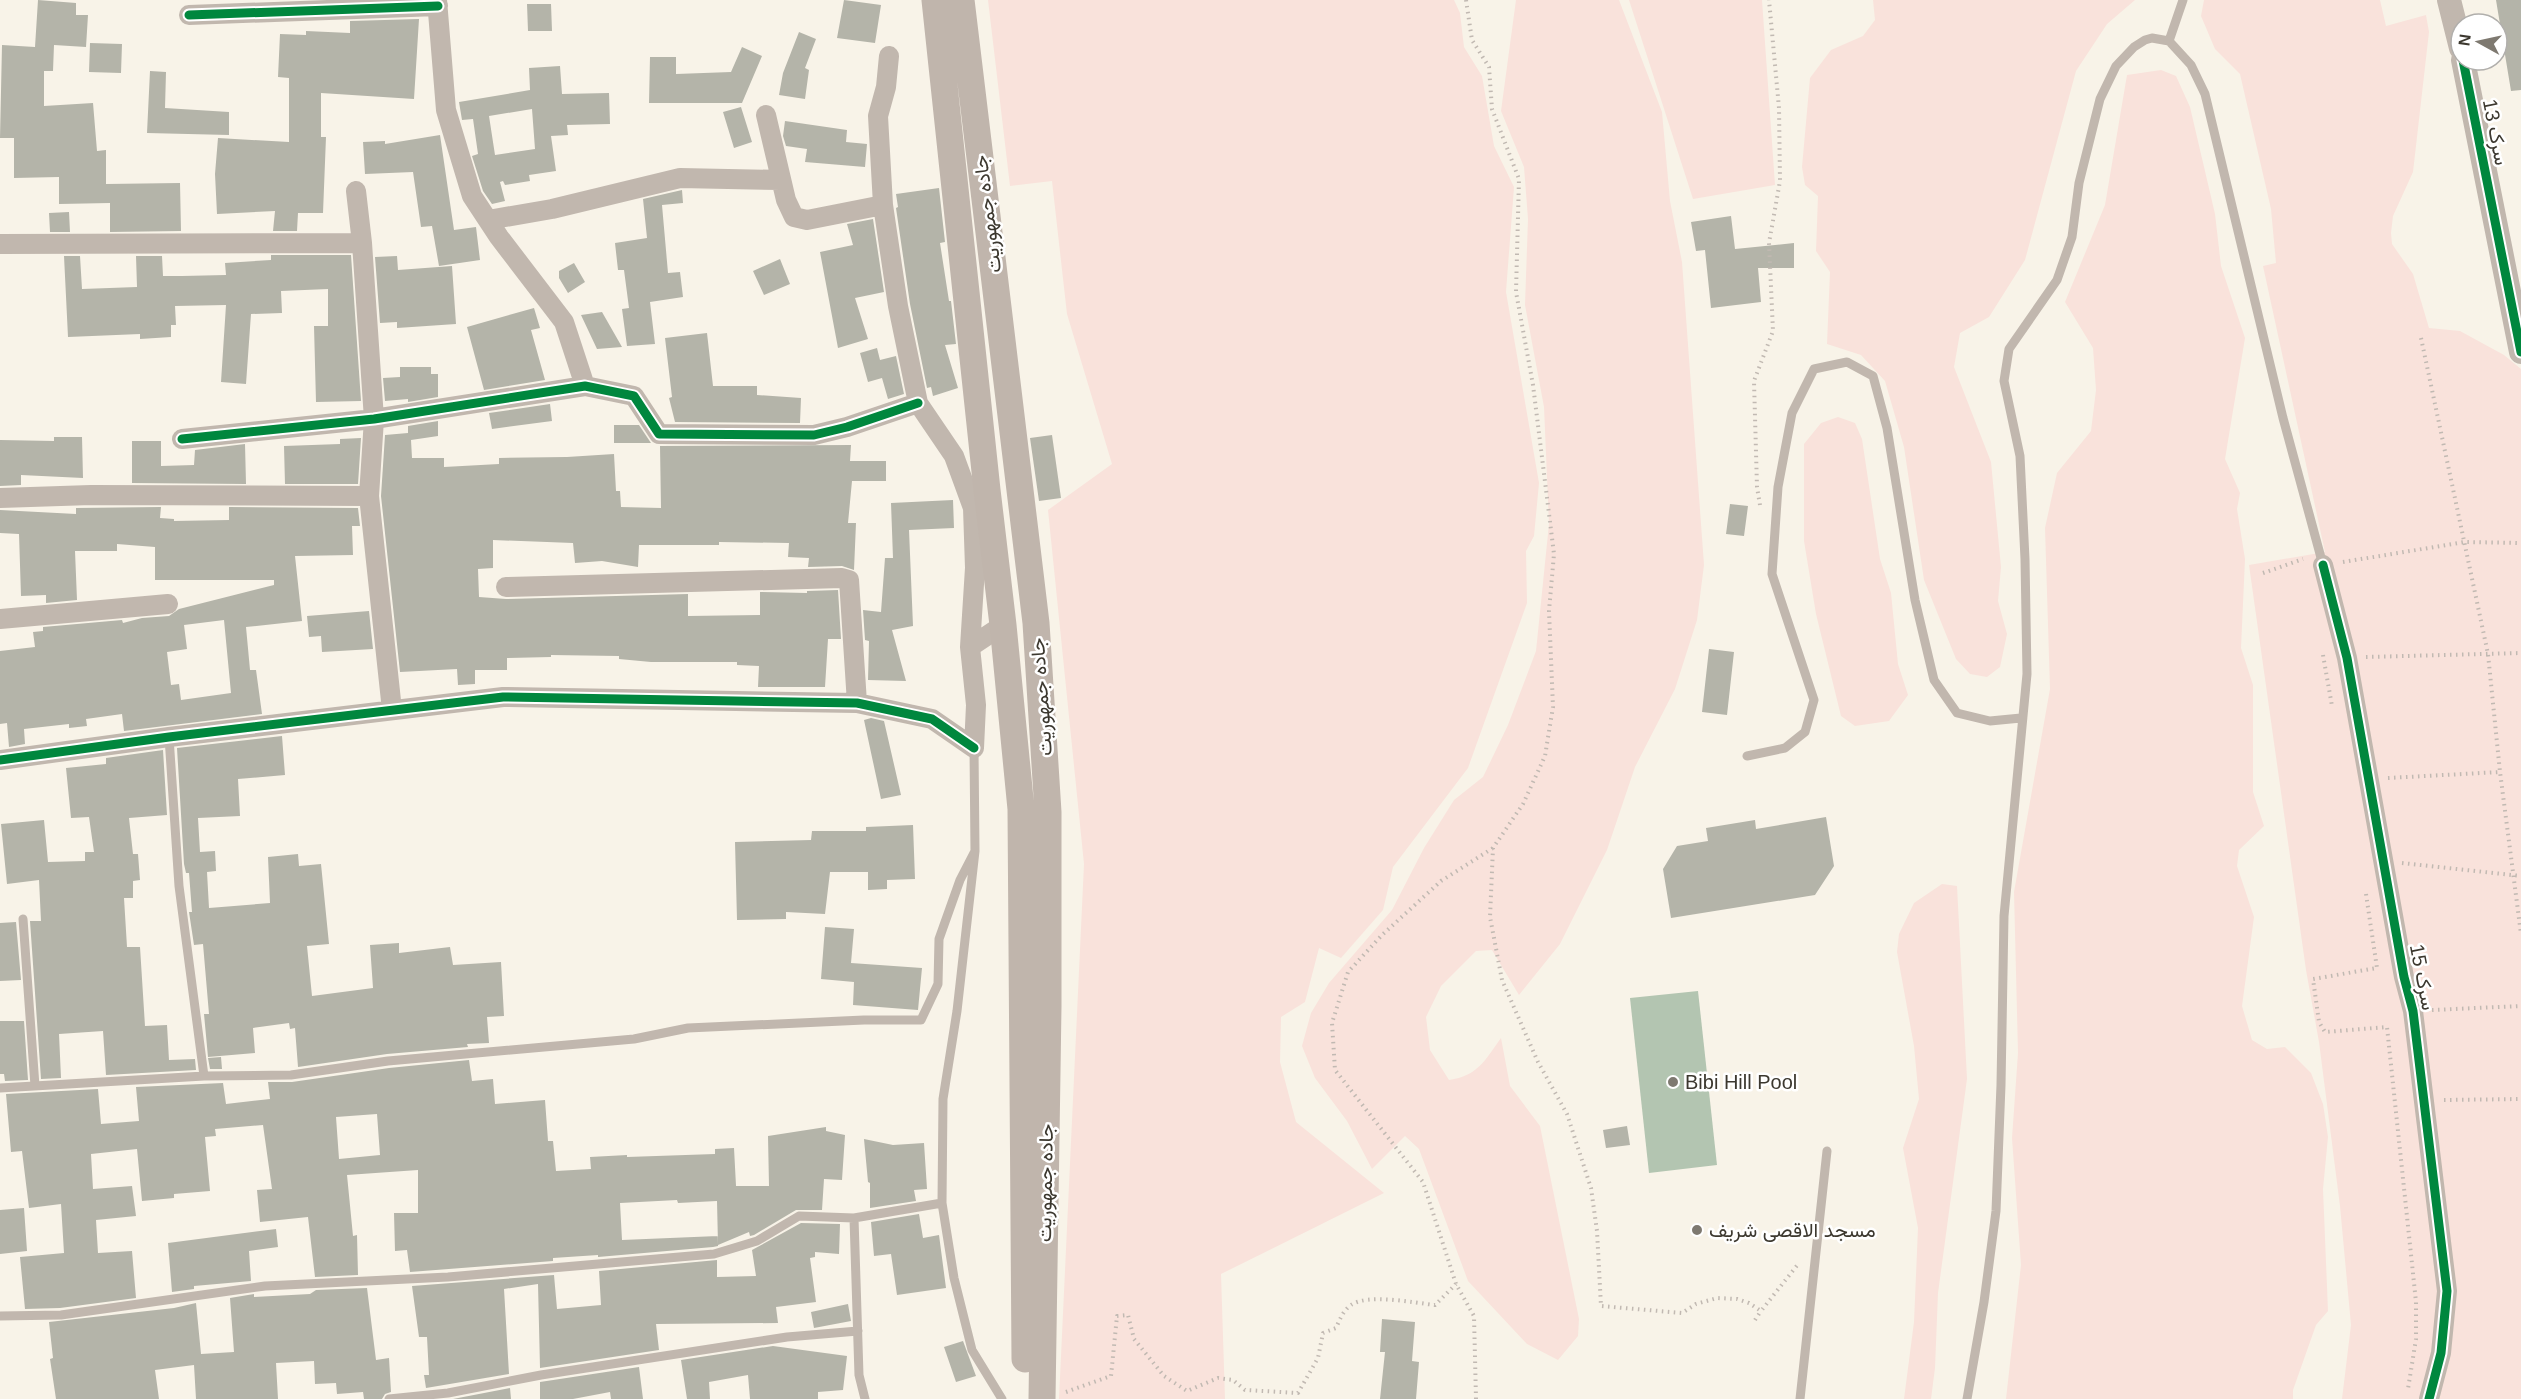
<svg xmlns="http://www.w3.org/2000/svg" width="2521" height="1399" viewBox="0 0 2521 1399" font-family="Arial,Vazirmatn,sans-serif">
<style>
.green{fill:#f9e2db}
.water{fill:#b3c5b1}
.building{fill:#b4b4a9;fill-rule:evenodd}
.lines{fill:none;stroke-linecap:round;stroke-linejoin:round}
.path{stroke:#c1b9b2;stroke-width:4;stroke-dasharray:1.5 4.5;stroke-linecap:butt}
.service{stroke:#c1b7ae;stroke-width:9}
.minor{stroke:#c1b7ae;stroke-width:20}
.tertiary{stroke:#c1b7ae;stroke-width:24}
.secondary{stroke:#c0b5ac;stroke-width:27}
.cycleway-casing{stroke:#fff;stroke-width:13}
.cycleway{stroke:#00873e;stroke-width:9}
.poi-dot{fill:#7e7970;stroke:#fff;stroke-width:2}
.labels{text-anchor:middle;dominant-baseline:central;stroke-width:5;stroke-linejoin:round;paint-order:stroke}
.street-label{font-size:20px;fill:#3c382f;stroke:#fff}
.poi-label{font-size:20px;fill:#3c382f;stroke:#fff;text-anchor:start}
</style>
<rect width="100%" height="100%" fill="#f8f3e8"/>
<path class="green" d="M988,0H1454L1460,13L1464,47L1482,76L1494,146L1514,187L1506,292L1539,483L1534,536L1526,551L1527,603L1468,768L1393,867L1383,910L1341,958L1319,948L1305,1002L1281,1017L1280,1062L1296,1122L1384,1193L1221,1274L1225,1399H1059L1084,864L1048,510L1112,464L1067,314L1052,181L1010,186Z
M1516,0H1619L1662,112L1670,201L1682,262L1704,565L1697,620L1675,689L1635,767L1607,850L1560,944L1519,995L1492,950L1476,951L1441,986L1426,1017L1430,1050L1449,1080C1478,1076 1485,1060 1501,1038L1510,1086L1540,1126L1579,1319L1578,1336L1558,1360L1527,1344L1468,1281L1419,1149L1405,1136L1372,1169L1347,1121L1315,1078L1302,1046L1311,1013L1329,983L1392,910L1424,848L1454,800L1483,777L1508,725L1536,651L1549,524L1544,407L1525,305L1528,219L1524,167L1501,111Z
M1629,0H1762L1775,185L1693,199Z
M1873,0H2135L2107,24L2076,71L2025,260L1989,317L1960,333L1954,367L1991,462L2001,567L1998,601L2007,634L2000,667L1987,677L1970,674L1956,659L1924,580L1904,447L1885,381L1861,355L1827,344L1830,272L1816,251L1818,196L1805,185L1802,167L1810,78L1831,50L1863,36L1875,20Z
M2204,0H2380L2386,26L2426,15L2429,32L2413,172L2393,216L2391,233L2392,244L2413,274L2429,328L2460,331L2504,355L2521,369V1399H2342L2351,1325L2340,1206L2319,1042L2306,970L2249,565L2325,552L2263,266L2276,263L2271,209L2240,74L2215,49L2201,16Z
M2161,70L2176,76L2190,107L2215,214L2221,266L2245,338L2225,459L2240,493L2237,509L2245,559L2241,648L2253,685V792L2264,826L2239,850L2237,866L2254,917L2242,1006L2252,1040L2267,1049L2285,1047L2311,1073L2323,1104L2328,1137L2323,1189L2328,1311L2316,1325L2293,1390V1399H2006L2021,1265L2012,1138L2018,1053L2014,892L2050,689L2045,528L2057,473L2091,431L2096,390L2093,348L2065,302L2105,205L2127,75Z
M1838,417L1855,423L1862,439L1880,559L1891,593L1898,664L1908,695L1889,721L1855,726L1841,716L1816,614L1804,541V444L1821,423Z
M1942,884L1957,886L1967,1079L1938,1293L1935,1368L1931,1399H1904L1914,1322L1918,1228L1903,1148L1919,1099L1914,1046L1897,952L1899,934L1914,903Z"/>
<path class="water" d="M1698,991L1717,1165L1649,1173L1630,998Z"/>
<path class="building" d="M38,0L76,3V15H88L86,47L54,45L53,71H44V106L93,103L97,151L106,150V184L180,183L181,231L110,232V203L59,204V177L14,178V138H0L2,45L35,47Z
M844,0L881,5L875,43L837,38Z
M2496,0H2521V90L2511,91Z
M527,4H551L552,31H528Z
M419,19L414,99L321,93V137H326L323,213H298L297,231H273L275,211L217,214L215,174L218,138L289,142V78L278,77L280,34L306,35V31L350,33V21Z
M799,32L816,39L805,68L809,70L805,99L779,95L783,73Z
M90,43L122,44L121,73L89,72Z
M742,47L762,56L742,103H649L650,57H676V74L731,72Z
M560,66L562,94L609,93L610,124L567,125L568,135L551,136L556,171L529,175L530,181L505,185L503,181L500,182L505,201L492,204L483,191L472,156L478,154L473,119L462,120L459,102L530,90L529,68ZM532,109L535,149L495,155L489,116Z
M150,71L166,72L165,108L229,112V135L147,133Z
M741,107L752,142L734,148L723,112Z
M785,121L847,130L846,142L867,144L865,167L805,162L807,149L786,146L783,136Z
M440,135L454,230L476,227L480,260L439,266L432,226L421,227L413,172L365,174L363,142L385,141V144Z
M939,188L945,242L940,243L949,301H951L956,344L945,345L958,388L933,396L931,387L927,388L910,304L896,208L898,207L896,194Z
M682,190L683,203L662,205L668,273L680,272L683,297L650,302L655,344L627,346L622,309L629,308L624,270H618L615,243L647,238L643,199Z
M69,212L70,232H50L49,213Z
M1731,216L1735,249L1794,243V268H1758L1761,302L1711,308L1705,250L1696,251L1691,222Z
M873,219L884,292L855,298L868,339L838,348L820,252L853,245L847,224Z
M271,255H351L361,401L316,402L314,326H328V289L281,291L282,313L251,314L246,384L221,382L226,305L175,306L176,325H171V337L140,339V334L68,337L64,256H80L82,289L137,287L136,256H162L163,276H182L226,275L225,263L271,260Z
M397,256L398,270L452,266L456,324L397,328V322L380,323L375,257Z
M780,259L790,284L764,295L753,271Z
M574,263L585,282L568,293L559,278V271Z
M534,308L540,328L531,330L545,380L484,390L467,327Z
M602,312L622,347L597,349L581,315Z
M707,333L713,386H757V395L801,398L800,423L675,422L669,398L672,397L665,338Z
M877,348L880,360L896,356L904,394L888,399L882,378L868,382L860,353Z
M400,367H431V374H438V397L408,402V399L385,401L383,378L400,377Z
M550,404L552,421L492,429L489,413Z
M438,421V436L411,440L412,458H444V467L499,464V458L567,457L614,454L616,491H620L621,507L661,508L660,446L851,445L850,461H886V481H852L848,523H856L854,570L842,566L808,567L809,558L788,557L789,543L719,542V545H639L638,567L602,561L575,563L573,543L493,540V568L478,569L479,597L506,599L688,594V616L760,615V592L807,593V591L838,590L841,639H828L825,687H758L759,666L737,665V662H651L619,659V656L551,655V657L507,658V670H475V684L458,685L457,669L400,672L381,496L385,435L408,433V426Z
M614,425H639L651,443H614Z
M1052,435L1061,498L1039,501L1030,438Z
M54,437H82L83,478L21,475V485L0,486V440L54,441Z
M361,438L358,484H285L284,446L340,444V439Z
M132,441H161V466L194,465L195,450L245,444L246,484L132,483Z
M953,500L954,528L909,530L913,626L892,630L906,681L868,680L869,641L865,640L863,610L881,612L885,558H893L891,503Z
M1730,504L1748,506L1744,536L1726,534Z
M161,507L160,518L174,519V521L229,520V507L358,508L360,526H352L353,555L295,556L302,621L246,627L250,670H256L262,714L124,731L122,714L86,719L87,726L69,728V724L24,729L25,744L9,747L7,723L0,724V651L35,647L33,632L43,631V627L122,620L123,623L142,618L169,616L179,609L274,585V580H155V547L117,544V551H75L77,600L46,603V595L21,596L19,534L0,533V510L76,514V508ZM224,620L231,693L181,700L179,684L171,685L167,652L187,649L184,625Z
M369,611L373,649L322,652L321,636L309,637L307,616Z
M1709,649L1734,652L1727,715L1702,712Z
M871,718L884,721L901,795L881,799L864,720Z
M282,736L285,775L238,779L240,816L198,818L200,852L215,851L216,871L207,872L209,908L270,903L268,857L298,854L299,866L321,864L329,944L307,946L312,996L373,988L370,945L399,943V953L450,947L453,965L501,962L504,1016L487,1017L489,1043L467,1044L468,1047L387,1054L298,1067L295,1028L290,1029L289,1023L253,1028L255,1053L208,1057L204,1014H209L203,944L194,945L189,912H192L189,873H186L184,864L177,748Z
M163,750L167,815L129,818L133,854H138L140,880L133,881V898H124L127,947H140L145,1026L167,1025L169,1060L195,1059L196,1070L106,1075L103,1031L59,1034L61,1078L41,1079L30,921H41L39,880L7,884L1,824L44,820L48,862L85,861V852H94L89,817L71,818L66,768L106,764V758Z
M1826,817L1834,866L1815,895L1671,918L1663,869L1677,846L1708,841L1706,828L1755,820L1756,829Z
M913,825L915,879L887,880V889L868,890V872H830L825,914L786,912V919L737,920L735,842L811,840L812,831H866V827Z
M16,922L21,980L0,981V923Z
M825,927L854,929L851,963L922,968L918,1010L853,1005L854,982L821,979Z
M0,1021H24L28,1080L5,1081L4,1074H0Z
M221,1057L222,1069H210L208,1058Z
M469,1060L472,1081L493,1079L495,1104L545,1100L548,1141H553L556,1171L591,1169L590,1157L627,1155V1157L715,1154V1149L734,1148L736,1186H769L768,1136L826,1127V1131L845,1135L842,1180L824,1179L822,1210H796L754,1235L750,1236L749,1232L718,1245L717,1201L678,1203L677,1200L620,1203L622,1240L718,1236V1246L713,1247L598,1257V1255L553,1258V1261L410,1272L407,1250L395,1251L394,1213H418V1170L347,1175L353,1236L357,1235L358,1275L315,1277L308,1217L260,1222L257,1190L272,1189L263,1125L215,1129L216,1136L205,1137L210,1191L174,1194V1198L142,1201L137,1149L91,1154L93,1189L132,1186L136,1216L96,1220L98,1253L132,1251L136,1298L60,1308L25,1309L20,1257L64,1253L61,1204L29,1208L22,1151L11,1152L6,1094L98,1089L101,1124L139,1121L136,1087L223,1083L226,1104L270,1099L268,1082H292L389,1068ZM377,1114L380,1155L339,1159L336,1117Z
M1627,1126L1630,1145L1606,1148L1603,1130Z
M864,1139L893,1145L924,1143L927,1189L914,1190L916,1201L870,1208V1183L868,1182Z
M24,1208L27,1251L0,1254V1210Z
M919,1214L923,1238L939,1235L946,1288L897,1295L891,1254L874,1256L871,1222Z
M801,1223L840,1224L839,1254L815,1252V1257L810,1258L816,1302L776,1307L778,1323L656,1324L659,1350L540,1368L538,1284L504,1289L509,1374L426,1388L424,1375H429L427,1337H419L412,1286L554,1275L557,1309L601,1305L599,1271L717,1260V1277L756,1276L752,1250Z
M276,1229L278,1247L249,1251L251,1281L194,1286V1289L172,1292L168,1243Z
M367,1288L376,1360L389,1358L391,1392L385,1394L382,1399H364L363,1392L337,1394L336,1383L315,1384L314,1361L276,1363L278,1399H196L194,1365L155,1370L159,1399H56L50,1359L53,1358L49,1322L174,1308L196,1303L201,1354L234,1352L230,1298L254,1294V1297L310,1294L316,1290Z
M848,1304L851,1321L814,1328L811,1312Z
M1382,1319L1415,1322L1412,1361L1419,1362L1416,1399H1380L1385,1352H1380Z
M963,1341L976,1376L956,1382L944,1347Z
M773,1346L847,1356L843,1390L818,1392V1399H750L748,1375L709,1382L710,1399H687L681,1360Z
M639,1367L643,1399H611L610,1392L573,1399H540V1382Z
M510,1388L511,1399H453Z"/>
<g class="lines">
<path class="path" d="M1466,0L1472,40L1489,67L1492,109L1519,179L1516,292L1533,385L1554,554L1549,611L1553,707L1545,756L1523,804L1493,848L1490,917L1502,980L1538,1062L1567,1114L1591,1188L1597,1231L1601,1306L1682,1313L1696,1304L1717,1298L1737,1299L1749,1303L1761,1311L1799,1263
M2421,338L2488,654L2500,772L2521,934
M1760,505L1757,487L1754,381L1773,331L1769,243L1780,181L1779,108L1769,0
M2343,562L2465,542L2521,543
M2263,573L2303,559
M2323,655L2332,706
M2366,657L2521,653
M2388,778L2500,772
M2402,863L2521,876
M2366,894L2377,968L2313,979L2319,1022L2325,1032L2387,1027L2416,1302V1339L2408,1389
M2432,1010L2521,1006
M2444,1100L2521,1099
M1755,1320L1761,1311
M1066,1392L1111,1376L1117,1316L1128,1315L1134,1339L1164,1376L1187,1391L1218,1378L1233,1380L1245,1390L1298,1393L1318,1358L1323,1333L1336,1328C1340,1319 1343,1311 1351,1305C1368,1293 1415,1303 1435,1305L1456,1284
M1476,1399L1474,1316L1456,1284L1423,1182L1335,1070L1332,1023L1348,972L1382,935L1441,881L1493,848"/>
<path class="service" d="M2169,41L2183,0
M169,737L179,886L204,1076
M974,748L975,851L957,1011L943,1099L942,1203L954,1278L972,1350L1002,1399
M1747,756L1785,748L1805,732L1814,700L1772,574L1778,487L1792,413L1814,369L1847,362L1873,376L1887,428L1915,600L1934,680L1957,713L1990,721L2021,718
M23,919L35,1086
M0,1088L204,1076L291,1075L388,1061L634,1039L688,1028L864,1020H921L938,984L939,939L960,880L975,851
M854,1218L859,1375L865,1399
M0,1316L61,1315L265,1286L448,1277L714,1254L757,1241L799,1216L854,1218L942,1203
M389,1399L448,1393L541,1375L787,1337L858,1331
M1800,1399L1827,1151
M1967,1399L1984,1302L1996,1211L2001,1085L2004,916L2027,674L2025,559L2020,456L2004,381L2009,349L2057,280L2072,237L2079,183L2100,99L2116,66L2134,47L2145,40L2152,38L2169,41L2191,65L2205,94L2283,418L2323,565"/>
<path class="minor" d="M437,0L446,110L472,196L499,237L564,322L585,386
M189,15L438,6
M889,56L886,87L878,116L883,205L898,306L918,403L954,456L973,508L975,568L970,647L976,705L974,748
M766,115L786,200L794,217L807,220L883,205
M356,191L362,243L374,419L369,496L392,710
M488,220L552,209L680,178L781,180
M0,244L362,243
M182,439L374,419L585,386L634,396L659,434L814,435L847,427L918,403
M0,498L91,495L369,496
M2323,565L2347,658L2404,977L2413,1011L2447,1291L2441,1353L2429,1399
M506,587L842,578L849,580L857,703
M0,619L168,604
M970,647L1003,625
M0,760L169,737L503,697L857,703L932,719L974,748"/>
<path class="tertiary" d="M2449,0L2461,48
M2463,60L2521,352"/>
<path class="secondary" d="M935,0L987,490L1003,625L1021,809L1025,1359
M961,0L1036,623L1048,812V1006L1042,1399"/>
<defs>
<path id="cycleway" d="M189,15L438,6
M2463,60L2521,352
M182,439L374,419L585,386L634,396L659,434L814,435L847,427L918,403
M2323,565L2347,658L2404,977L2413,1011L2447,1291L2441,1353L2429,1399
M0,760L169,737L503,697L857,703L932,719L974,748"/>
</defs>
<use href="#cycleway" class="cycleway-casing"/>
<use href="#cycleway" class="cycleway"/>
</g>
<g class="poi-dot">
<circle cx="1673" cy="1082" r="6"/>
<circle cx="1697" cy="1230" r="6"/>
</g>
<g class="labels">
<g class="street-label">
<text transform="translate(2496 132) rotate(79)">سرک 13</text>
<text transform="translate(987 214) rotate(-97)">جاده جمهوریت</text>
<text transform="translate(1041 697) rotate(-94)">جاده جمهوریت</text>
<text transform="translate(2423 977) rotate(79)">سرک 15</text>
<text transform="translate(1045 1183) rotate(-89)">جاده جمهوریت</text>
</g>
<g class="poi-label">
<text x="1685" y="1082">Bibi Hill Pool</text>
<text x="1709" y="1230">مسجد الاقصی شریف</text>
</g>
</g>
<g transform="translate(2479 42) rotate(278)"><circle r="28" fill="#ffffff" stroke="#b1afac" stroke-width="1.5"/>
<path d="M0-4.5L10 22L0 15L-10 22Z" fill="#7e7970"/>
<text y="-9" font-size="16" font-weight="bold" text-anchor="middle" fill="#3c382f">N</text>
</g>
</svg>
